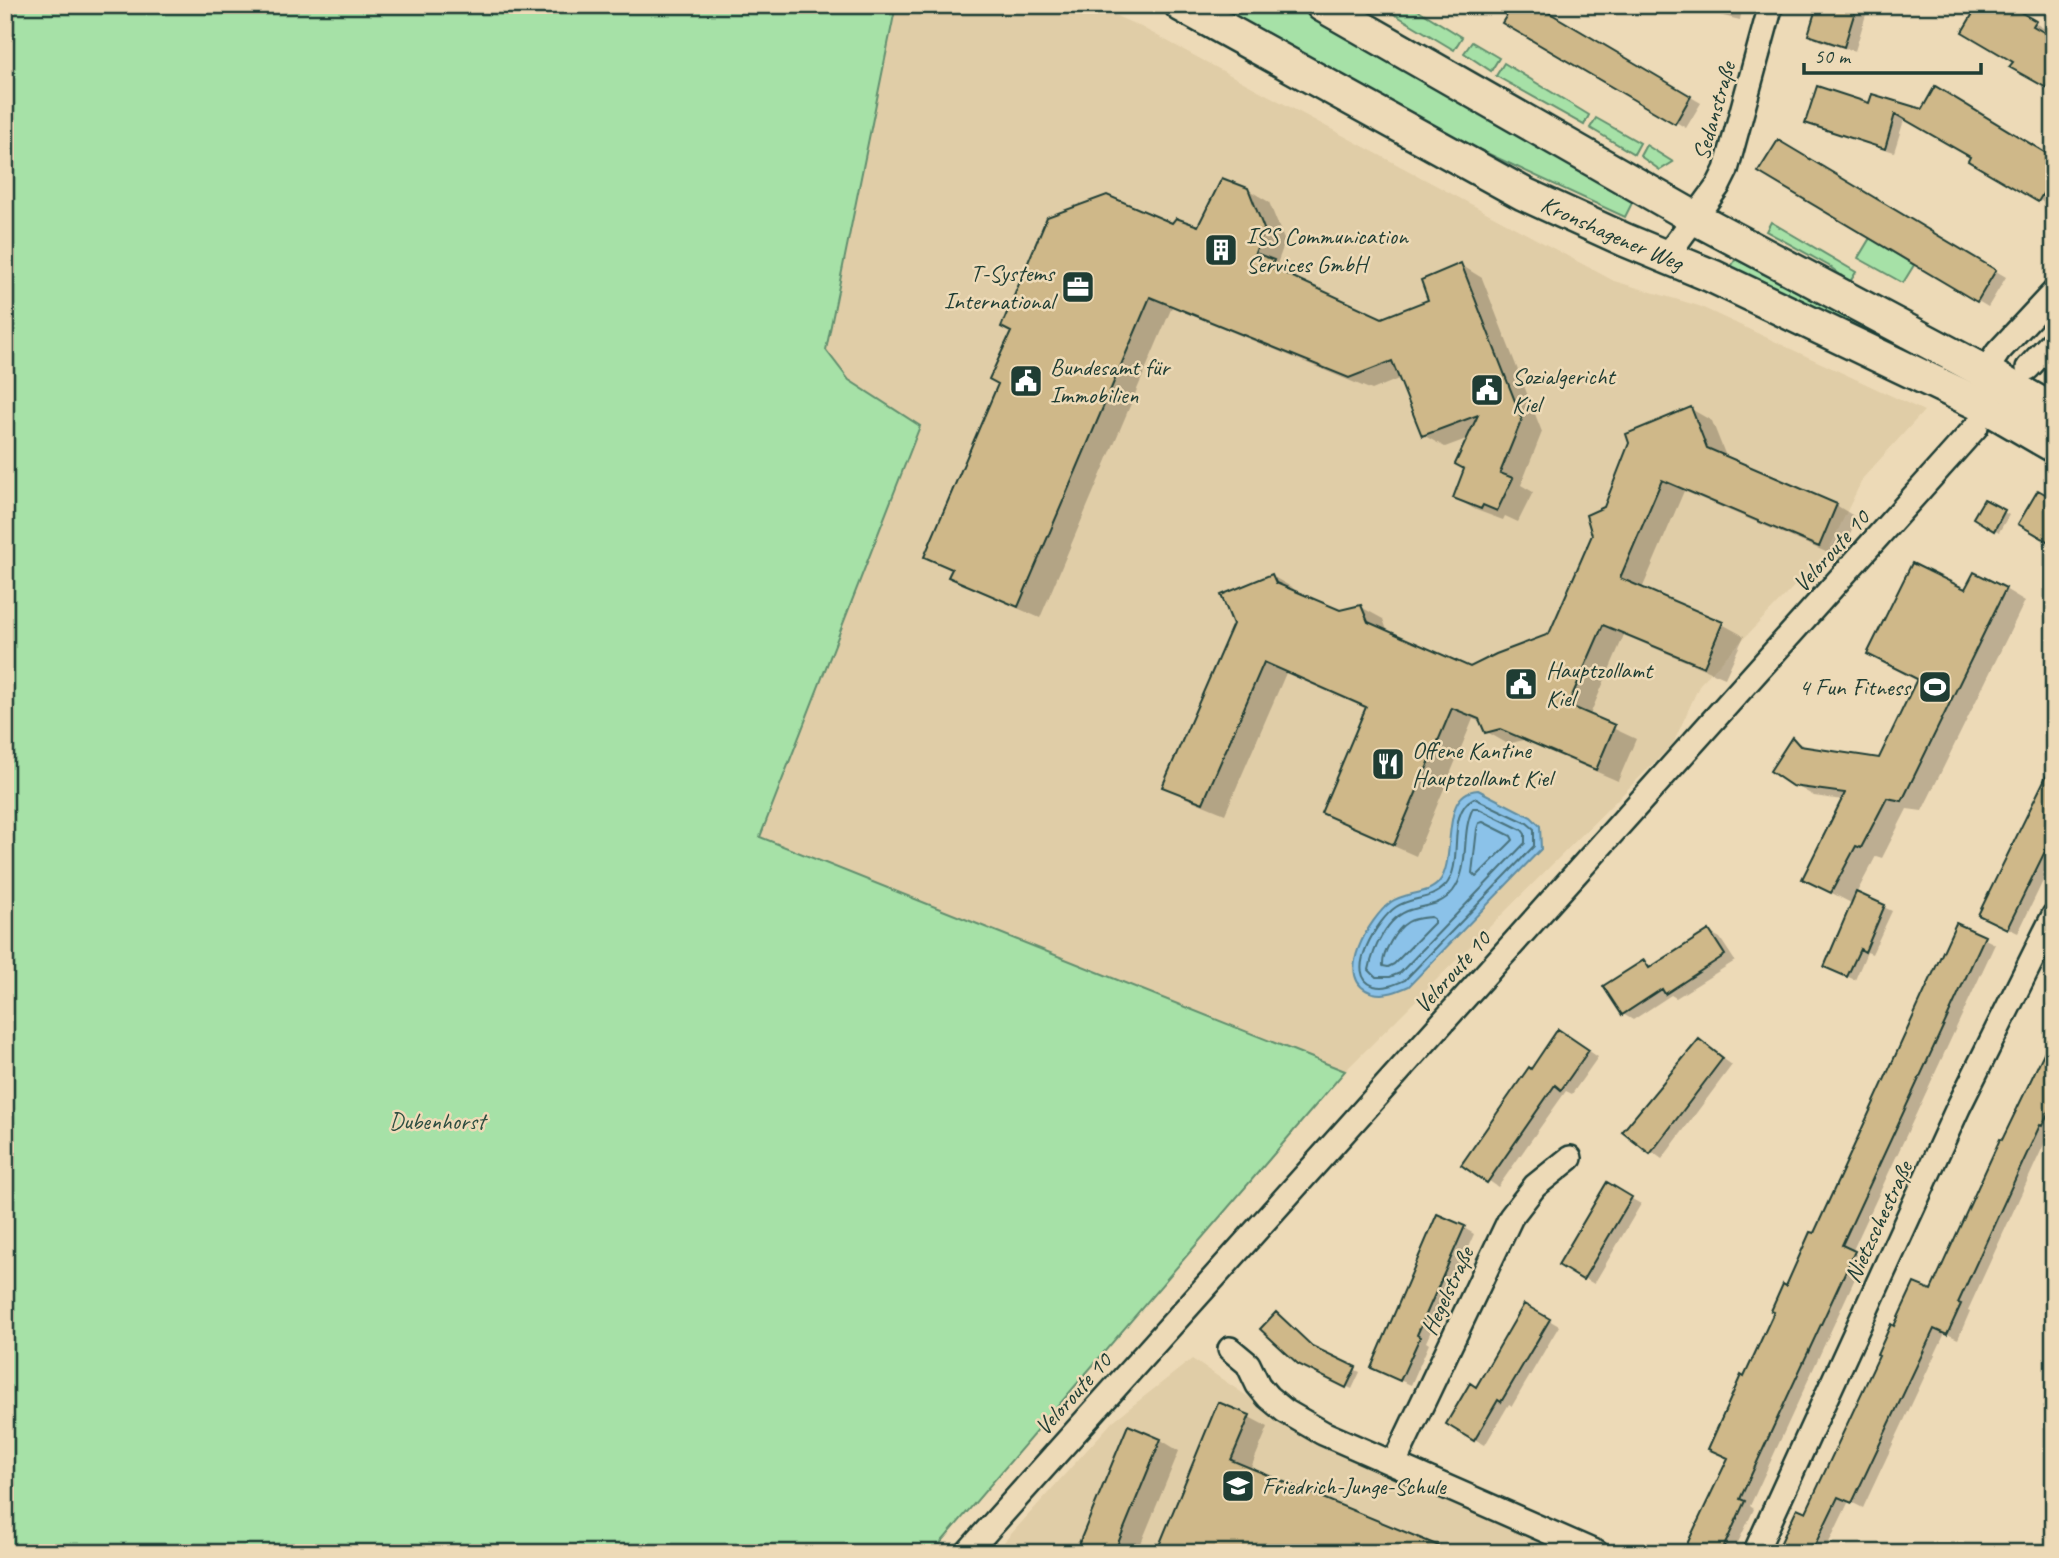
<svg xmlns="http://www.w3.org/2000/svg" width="2059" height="1558" viewBox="0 0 2059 1558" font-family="Caveat,sans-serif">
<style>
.built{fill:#e0cda7}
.green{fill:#a6e1a7;stroke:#628f6e;stroke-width:2}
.water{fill:#8bc2e9;stroke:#608da1;stroke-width:2}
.shadow{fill:#0003}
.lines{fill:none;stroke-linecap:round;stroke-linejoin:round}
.shore{stroke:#4a727c;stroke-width:2}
.building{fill:#cfb889;stroke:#1f3d34;stroke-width:2}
.minor-casing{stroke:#1f3d34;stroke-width:28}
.secondary-casing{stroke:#1f3d34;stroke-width:37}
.minor{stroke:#eddab7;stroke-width:23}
.secondary{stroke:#eddab7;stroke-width:32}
.labels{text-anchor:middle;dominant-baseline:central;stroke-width:5;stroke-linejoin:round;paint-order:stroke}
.street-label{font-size:24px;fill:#1f3d34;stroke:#eddab7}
.poi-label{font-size:24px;fill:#1f3d34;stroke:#eddab7;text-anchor:start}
.park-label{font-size:24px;fill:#2c4d40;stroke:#eddab7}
</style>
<rect width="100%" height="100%" fill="#eddab7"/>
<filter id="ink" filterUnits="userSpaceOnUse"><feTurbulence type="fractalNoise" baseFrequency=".0143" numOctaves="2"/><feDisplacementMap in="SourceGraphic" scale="14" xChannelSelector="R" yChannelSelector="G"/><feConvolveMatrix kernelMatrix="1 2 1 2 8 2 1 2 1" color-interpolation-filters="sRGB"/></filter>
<g filter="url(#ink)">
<path class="built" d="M896,5H1092L1141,27L1614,281L1699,306L1924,411L1863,478L1828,551L1700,684L1673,744L1345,1071L760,837L919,426L849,380L826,350Z
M1192,1359L1302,1433L1543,1539L1537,1553H994L1113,1421Z"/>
<path class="green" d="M5,5H896L826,350L849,380L920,426L760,837L1345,1071L932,1553H5Z
M1213,5H1294L1326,22L1634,199L1625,217L1476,148L1439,134Z
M1400,5H1410L1462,37L1454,50L1394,14Z
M1472,42L1499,58L1491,71L1464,53Z
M1504,63L1589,115L1584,125L1496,76Z
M1596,118L1640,143L1634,154L1590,128Z
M1646,145L1673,162L1660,170L1640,156Z
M1771,222L1856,272L1850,282L1829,266L1766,231Z
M1870,238L1914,265L1903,283L1858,258Z
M1738,255L1995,387L1988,396L1728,272Z"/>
<path class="water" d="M1478,790L1531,817L1540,826L1541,849L1409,986C1398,991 1386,996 1373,993C1331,981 1370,917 1391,902C1406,891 1427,896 1439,882C1458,860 1438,792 1478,790Z"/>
<path class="shadow" d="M1533,5L1701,103L1686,128L1504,23Z
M1705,5H1743L1740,20L1715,14L1705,8Z
M1819,5H1864L1868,8L1855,51L1820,41L1810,35Z
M2005,5L2045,29L2015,61Z
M1870,105L2054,160V195L2048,205L1970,160L1972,156L1905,117L1894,152L1816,127L1807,122Z
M1778,142L2006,277L1988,307L1761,171Z
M1247,189L1269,202L1285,242L1277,264L1294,274L1292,279L1382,320L1430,301L1461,265L1482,278L1542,432L1521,485L1533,492L1518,522L1505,516L1503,520L1476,510L1455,498L1466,468L1469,438L1445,447L1423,435L1401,378L1372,390L1172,307L1040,618L972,588L951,576L953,571L926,557L1173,226L1198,229Z
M1691,409L1712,421L1727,459L1836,505L1857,518L1840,558L1684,491L1642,589L1722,624L1744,636L1725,678L1624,635L1589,717L1636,739L1618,781L1523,740L1508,744L1487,732L1483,723L1473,719L1416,856L1344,824L1323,812L1367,709L1286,673L1225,814L1186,798L1165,786L1272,576L1293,588L1296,593L1340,612L1361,607L1383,619L1388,633L1470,669L1550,635L1605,508Z
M1985,501L2009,515L1999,532L1975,518Z
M2005,589L2025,601L1922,811L1907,809L1882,858L1876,856L1856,894L1892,911L1872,954L1867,952L1855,980L1833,970L1853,904L1824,889L1843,800L1814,796L1793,784L1792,739L1811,750L1880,759L1919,680L1869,654L1966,591Z
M2054,762V858L2018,933L1991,920Z
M1957,925L1995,944L1852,1252L1864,1259L1750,1506L1754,1509L1733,1553H1706L1745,1379L1815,1235Z
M1709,932L1720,938L1735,961L1676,998L1671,995L1633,1020L1623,1014L1644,962L1653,968Z
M2054,1035V1129H2051L1968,1310L1970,1311L1958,1339L1945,1333L1863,1508L1849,1501L1824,1553H1778L1807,1515L1895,1328L1931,1292Z
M1569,1037L1598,1057L1572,1094L1566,1091L1498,1187L1464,1164L1532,1071Z
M1699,1041L1732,1065L1662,1159L1625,1132Z
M1607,1185L1641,1204L1594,1284L1560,1264Z
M1464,1228L1474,1234L1426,1342L1429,1344L1411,1385L1383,1373Z
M1525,1306L1559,1326L1512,1406L1509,1404L1485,1445L1448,1424L1477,1389Z
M1315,1350L1360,1372L1352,1389L1304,1366Z
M1249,1417L1268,1427L1250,1470L1158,1553Z
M1129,1427L1161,1440L1179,1451L1137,1553H1077Z
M2053,1467L2054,1468V1489L2046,1484Z"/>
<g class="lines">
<path class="shore" d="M1474,798L1527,823L1534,829V846L1405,980C1396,984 1385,989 1374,986C1342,975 1379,918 1396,907C1412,896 1431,901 1445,886C1466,863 1444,814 1474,798Z
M1473,808H1477L1522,830L1525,834V843L1400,973L1390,977H1376L1369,970C1373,949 1387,917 1410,910C1426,905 1441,906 1453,891C1471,867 1460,834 1473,808Z
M1483,822L1511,836L1513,840L1476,877L1472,873L1477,829L1479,823Z
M1431,917L1434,919V923L1394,964L1388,967L1383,966C1382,953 1396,929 1408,922C1415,918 1424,918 1431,917Z"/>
</g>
<path class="building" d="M1513,5H1536L1691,96L1675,124L1502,23Z
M1817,5H1857L1844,47L1808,35Z
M1978,5H2008L2036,21L2033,26L2054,38V92L2009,67L2013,62L1962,32Z
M1817,86L1869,103L1872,94L1922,109L1935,86L2054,158V175L2038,202L1968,161L1970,157L1895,114L1885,149L1805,123Z
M1778,140L1996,270L1977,302L1758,172Z
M1222,178L1248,188L1264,229L1255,253L1274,260L1271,267L1382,318L1428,300L1421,280L1461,263L1522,419L1500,473L1513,478L1497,511L1483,505L1481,509L1453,498L1464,469L1455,464L1478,415L1422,436L1392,361L1349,378L1150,297L1018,607L948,577L952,569L924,557L998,384L989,379L1011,332L1001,327L1047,217L1107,195L1172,223L1176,218L1198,226Z
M1691,407L1707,448L1837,504L1819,547L1662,480L1620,578L1723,622L1704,667L1603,625L1568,705L1615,725L1596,770L1500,729L1485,733L1479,719L1452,708L1394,845L1321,813L1366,707L1264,662L1203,803L1162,787L1233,624L1221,595L1272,574L1276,583L1340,610L1361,605L1368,622L1470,667L1496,654L1549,634L1592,535L1586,515L1604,507L1629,443L1626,434Z
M2038,490L2054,499V545L2018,524Z
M1984,499L2005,510L1994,531L1973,518Z
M1912,563L1965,589L1974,572L2006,588L1902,801L1887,798L1861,848L1856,846L1831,893L1802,879L1845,793L1792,786L1770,771L1792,737L1800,746L1879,758L1917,679L1867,654Z
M2054,760V833L2007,929L1978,915Z
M1856,892L1885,905L1865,952L1860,949L1847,977L1824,967Z
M1956,923L1985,936L1842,1245L1855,1251L1740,1499L1745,1501L1721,1553H1705L1687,1544L1728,1458L1708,1449L1741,1375L1744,1377L1774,1312L1771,1311L1783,1284L1786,1286L1810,1232L1814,1233L1831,1196Z
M1709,930L1725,955L1665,994L1662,989L1622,1015L1603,986L1644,960L1649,968Z
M1558,1029L1589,1050L1561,1090L1555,1085L1487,1183L1461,1165L1529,1067L1531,1069Z
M2054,1032V1101L2042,1126L2040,1125L1958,1303L1961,1304L1947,1335L1934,1329L1852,1503L1838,1497L1811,1553H1776L1797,1508L1806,1512L1879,1356L1877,1355L1891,1324L1894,1326L1914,1283L1931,1290L2000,1139L2002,1140Z
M1699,1039L1723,1058L1650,1154L1622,1132Z
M1607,1182L1632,1197L1583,1280L1558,1265Z
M1437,1214L1465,1226L1417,1335L1420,1337L1400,1381L1371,1368Z
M1524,1304L1550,1319L1501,1402L1498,1400L1474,1441L1446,1424L1470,1383L1476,1387Z
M1276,1312L1312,1346L1356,1367L1346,1388L1298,1364L1260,1329Z
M1218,1402L1250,1415L1231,1460L1456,1553H1156Z
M1128,1425L1161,1439L1114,1553H1075Z"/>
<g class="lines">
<defs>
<path id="minor" d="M1666,257L1718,186L1726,170L1771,5
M2028,368L2054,340
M1985,372L1998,352L2054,292
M1230,1349L1248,1364L1258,1385L1268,1397L1285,1411L1323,1433L1597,1553
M1394,1463L1511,1217L1535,1186L1570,1158
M967,1553L1976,427
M1755,1553L1958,1108L2054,915"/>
<g id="secondary">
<path id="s1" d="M1181,5L1524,194L1625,240L1712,276L1990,409L2054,446"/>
<path d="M1322,5L1695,218L1985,372L2054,411"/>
</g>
</defs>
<use href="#minor" class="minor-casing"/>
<use href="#secondary" class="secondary-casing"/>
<use href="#minor" class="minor"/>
<use href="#secondary" class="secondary"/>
</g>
</g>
<defs>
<symbol id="building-square" viewBox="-11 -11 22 22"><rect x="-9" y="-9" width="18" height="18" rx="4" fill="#1f3d34" stroke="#eddab7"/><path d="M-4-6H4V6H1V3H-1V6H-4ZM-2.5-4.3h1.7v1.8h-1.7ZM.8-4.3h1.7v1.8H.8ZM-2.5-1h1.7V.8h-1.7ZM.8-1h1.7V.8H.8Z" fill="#fff"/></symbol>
<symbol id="office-square" viewBox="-11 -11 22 22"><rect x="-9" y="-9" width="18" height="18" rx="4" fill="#1f3d34" stroke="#eddab7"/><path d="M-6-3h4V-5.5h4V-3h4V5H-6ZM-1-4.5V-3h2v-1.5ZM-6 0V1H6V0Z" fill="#fff"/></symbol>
<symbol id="civic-square" viewBox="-11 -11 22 22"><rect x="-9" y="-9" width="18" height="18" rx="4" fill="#1f3d34" stroke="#eddab7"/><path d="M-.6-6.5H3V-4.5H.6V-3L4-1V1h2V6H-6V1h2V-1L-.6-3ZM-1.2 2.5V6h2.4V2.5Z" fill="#fff"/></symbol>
<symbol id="stadium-square" viewBox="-11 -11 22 22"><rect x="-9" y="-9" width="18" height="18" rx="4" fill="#1f3d34" stroke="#eddab7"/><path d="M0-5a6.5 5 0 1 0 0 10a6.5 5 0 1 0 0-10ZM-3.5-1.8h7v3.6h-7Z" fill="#fff"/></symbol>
<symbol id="restaurant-square" viewBox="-11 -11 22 22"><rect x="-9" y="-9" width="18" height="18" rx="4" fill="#1f3d34" stroke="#eddab7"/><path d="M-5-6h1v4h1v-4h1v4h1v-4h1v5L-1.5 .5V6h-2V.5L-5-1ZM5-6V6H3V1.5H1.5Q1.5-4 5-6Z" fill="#fff"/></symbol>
<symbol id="school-square" viewBox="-11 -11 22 22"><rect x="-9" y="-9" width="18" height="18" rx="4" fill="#1f3d34" stroke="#eddab7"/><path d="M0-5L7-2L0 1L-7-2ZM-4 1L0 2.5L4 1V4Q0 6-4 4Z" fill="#fff"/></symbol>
</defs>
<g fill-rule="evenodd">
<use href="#building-square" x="1202" y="231" width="38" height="38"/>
<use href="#office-square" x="1059" y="268" width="38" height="38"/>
<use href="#civic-square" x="1007" y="362" width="38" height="38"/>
<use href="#civic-square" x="1468" y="371" width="38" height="38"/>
<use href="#civic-square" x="1502" y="665" width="38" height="38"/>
<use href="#stadium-square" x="1916" y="668" width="38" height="38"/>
<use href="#restaurant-square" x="1369" y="745" width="38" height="38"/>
<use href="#school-square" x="1219" y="1467" width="38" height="38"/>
</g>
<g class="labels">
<g class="street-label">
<text transform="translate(1714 111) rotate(-74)">Sedanstraße</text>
<text stroke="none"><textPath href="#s1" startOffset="488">Kronshagener Weg</textPath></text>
<text transform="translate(1831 551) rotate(-48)">Veloroute 10</text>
<text transform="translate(1452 972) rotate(-48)">Veloroute 10</text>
<text transform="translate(1878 1222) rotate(-65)">Nietzschestraße</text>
<text transform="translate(1447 1291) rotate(-65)">Hegelstraße</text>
<text transform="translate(1073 1394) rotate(-48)">Veloroute 10</text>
</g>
<g class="poi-label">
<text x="1246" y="236">ISS Communication<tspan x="1246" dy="28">Services GmbH</tspan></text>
<text x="1054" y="273" text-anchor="end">T-Systems<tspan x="1054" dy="28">International</tspan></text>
<text x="1050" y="367">Bundesamt für<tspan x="1050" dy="28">Immobilien</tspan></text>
<text x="1512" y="376">Sozialgericht<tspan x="1512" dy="28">Kiel</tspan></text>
<text x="1546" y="670">Hauptzollamt<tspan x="1546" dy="28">Kiel</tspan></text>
<text x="1910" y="687" text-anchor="end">4 Fun Fitness</text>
<text x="1412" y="750">Offene Kantine<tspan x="1412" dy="28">Hauptzollamt Kiel</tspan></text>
<text x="1262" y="1486">Friedrich-Junge-Schule</text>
</g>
<g class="park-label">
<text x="437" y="1121">Dubenhorst</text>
</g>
</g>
<rect width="2059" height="1558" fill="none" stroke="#eddab7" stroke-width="28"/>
<rect x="14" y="14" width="2031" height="1530" fill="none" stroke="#1f3d34" stroke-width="2.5" filter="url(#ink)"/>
<path d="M1804 63v10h177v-10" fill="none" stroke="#1f3d34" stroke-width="3.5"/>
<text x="1814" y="63" font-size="21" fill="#1f3d34" stroke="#eddab7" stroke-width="5" paint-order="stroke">50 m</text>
</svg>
